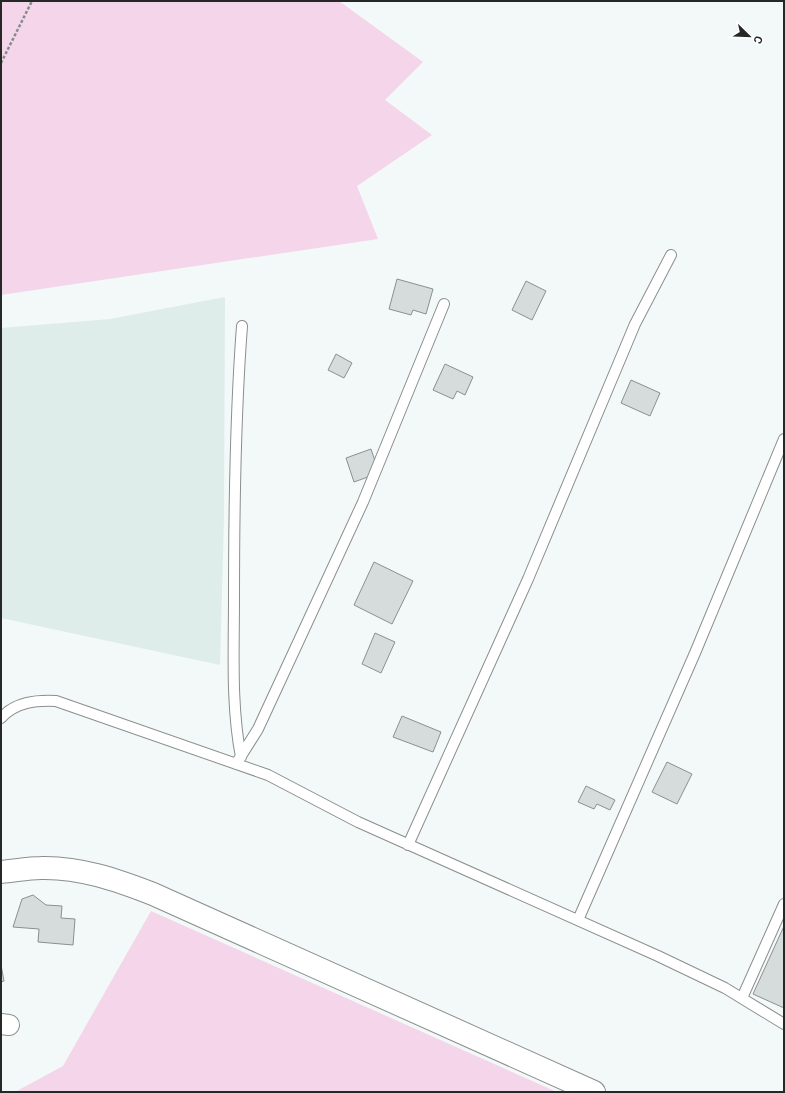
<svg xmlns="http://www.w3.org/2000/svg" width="785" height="1093" viewBox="0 0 785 1093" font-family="Roboto,sans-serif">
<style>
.built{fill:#deedea}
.green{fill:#f4d5e9}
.building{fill:#d6dcdb;stroke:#8a908f}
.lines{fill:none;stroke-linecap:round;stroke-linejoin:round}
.service-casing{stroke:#8a8f8e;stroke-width:12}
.minor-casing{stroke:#8a8f8e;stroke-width:22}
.secondary-casing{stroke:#8a8f8e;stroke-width:24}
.path{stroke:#878b8b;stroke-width:2.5;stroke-dasharray:3 2;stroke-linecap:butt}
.service{stroke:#fff;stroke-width:10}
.minor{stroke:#fff;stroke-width:20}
.secondary{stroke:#fff;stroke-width:22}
</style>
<rect width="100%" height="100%" fill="#f3f9f8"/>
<path class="built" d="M225,297L224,518L220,665L1,618V328L110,319Z"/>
<path class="green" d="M1,1H339L423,62L385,100L432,135L357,186L378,239L1,295Z
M151,911L557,1092H15L63,1066Z"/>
<path class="building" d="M397,279L433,289L426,314L413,310L411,315L389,309Z
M526,281L546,291L532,320L512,310Z
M336,354L352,363L344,378L328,370Z
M445,364L473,377L465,395L457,391L453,399L433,390Z
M631,380L660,393L650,416L621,403Z
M371,449L379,473L354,482L346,458Z
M374,562L413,581L392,624L354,605Z
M375,633L395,642L381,673L362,664Z
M402,716L441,732L433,752L393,737Z
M667,762L692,774L677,804L652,792Z
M586,786L615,800L610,810L597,804L594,809L578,802Z
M33,895L46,905L62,906L61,918L75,919L73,945L38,942L39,929L13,927L22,899Z
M784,926V1008L753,994Z
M1,965L4,981L1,982Z"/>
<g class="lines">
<defs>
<path id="service" d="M1,718C15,702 36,700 56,701L268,775L358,822L658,956L725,988L784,1024
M241,757C231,706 234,651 234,599C234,508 235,417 242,326
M236,764L258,729L363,502L444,304
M408,845L528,579L635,324L671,255
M578,920L695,653L784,439
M742,998L784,904"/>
<path id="minor" d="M1,1024L9,1025"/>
<path id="secondary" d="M1,872C14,871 28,868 41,868C80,867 117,880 153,894L594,1092"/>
</defs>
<use href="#service" class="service-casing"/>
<use href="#minor" class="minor-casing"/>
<use href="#secondary" class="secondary-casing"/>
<path class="path" d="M1,63L32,1"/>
<use href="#service" class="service"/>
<use href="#minor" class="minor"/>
<use href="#secondary" class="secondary"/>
</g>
<rect width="785" height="1093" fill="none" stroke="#262828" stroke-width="4"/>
<g transform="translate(749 36) rotate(113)" stroke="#ffffff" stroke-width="3" paint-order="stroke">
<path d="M0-3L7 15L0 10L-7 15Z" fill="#262828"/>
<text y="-6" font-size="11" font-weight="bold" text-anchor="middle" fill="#262828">С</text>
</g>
</svg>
